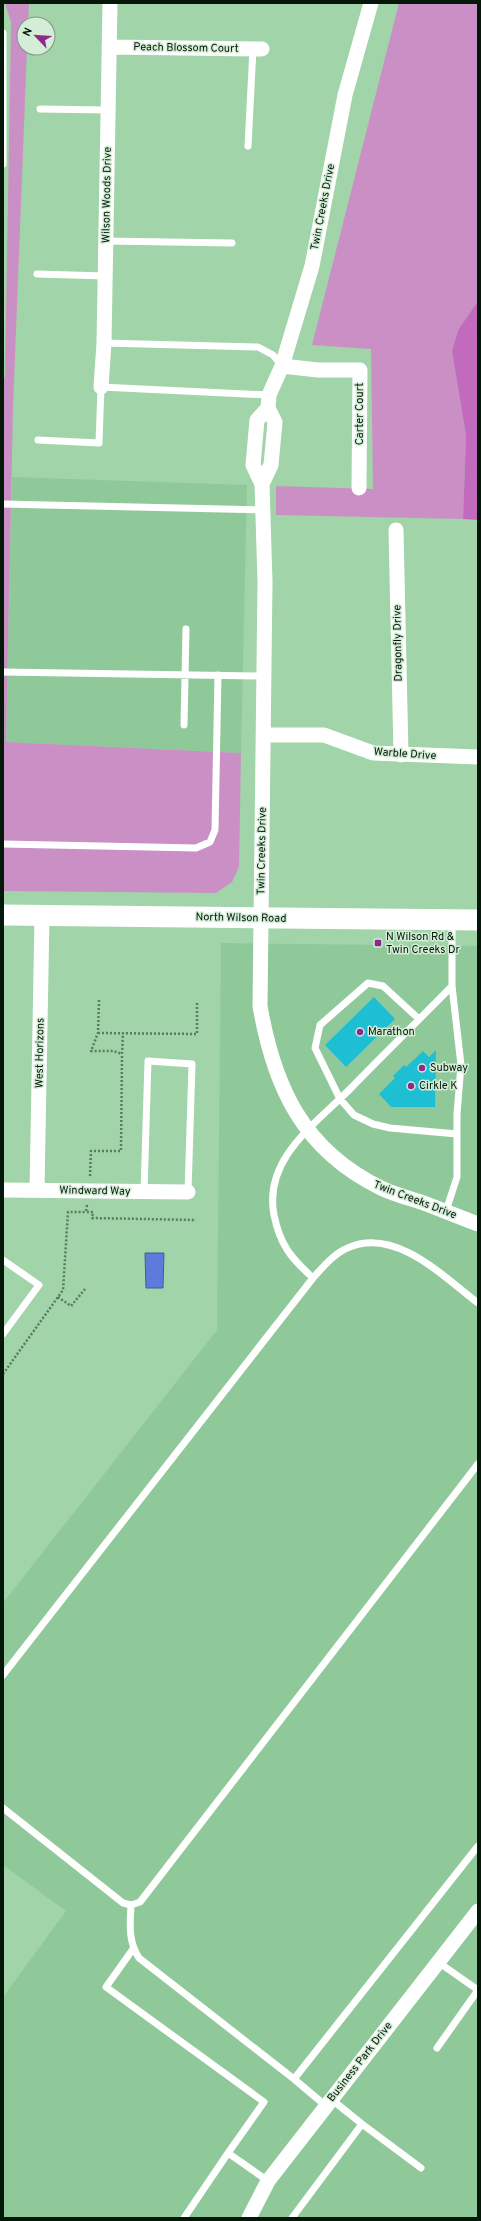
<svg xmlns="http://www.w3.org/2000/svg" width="481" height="2221" viewBox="0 0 481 2221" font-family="Overpass,sans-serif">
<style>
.built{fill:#90c999}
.green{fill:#ca90c6}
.forest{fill:#c26bbe}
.water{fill:#5c7bdd;stroke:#425d9d}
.building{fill:#1fbfd3}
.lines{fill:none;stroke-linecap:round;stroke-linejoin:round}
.path{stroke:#587c5d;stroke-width:2.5;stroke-dasharray:2 2;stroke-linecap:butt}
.lane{stroke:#fff;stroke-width:7}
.street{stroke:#fff;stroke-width:15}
.secondary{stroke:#fff;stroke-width:21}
.poi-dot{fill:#90298e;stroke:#d4edd7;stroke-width:1.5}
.labels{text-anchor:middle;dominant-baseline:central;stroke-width:3;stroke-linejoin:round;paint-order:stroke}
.street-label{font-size:11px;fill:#041708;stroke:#d4edd7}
.poi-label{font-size:11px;fill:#041708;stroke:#d4edd7;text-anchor:start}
</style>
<rect width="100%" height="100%" fill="#a1d4a8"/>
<path class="built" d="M12,477L247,485L241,753L6,742Z
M221,943L478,946V2218H3V1997L66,1911L3,1865V1603L217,1330Z"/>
<path class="green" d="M5,3H29L28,24H24V48H27L13,408L6,742L241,753L239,867L232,882L216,893L3,891V379L5,377L11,22Z
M399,3H478V301L458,330L452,351L466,436L463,519L276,515V486L373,489L371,349L312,345Z"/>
<path class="forest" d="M478,301V520L463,519L466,436L452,351L458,330Z"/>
<path class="water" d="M145,1253H164L163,1288H146Z"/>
<path class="building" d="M374,997L395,1019L346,1067L325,1045Z
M436,1050L435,1107H391L379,1094L395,1078L393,1076L404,1065L406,1067L423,1051L429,1057Z"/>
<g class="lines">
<path class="path" d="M99,1000L98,1033L91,1051H113L122,1054L123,1033
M98,1033L197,1034V1003
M90,1176L91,1151H121L122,1054
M87,1205L86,1212H93L92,1218L196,1220
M58,1297L71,1306L85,1289
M3,1374L63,1290L68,1212H86"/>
<path class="lane" d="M3,33V164
M40,109L108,110
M248,146L253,49
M106,241L232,243
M37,274L105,276
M104,343L258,347L273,355L282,366
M38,440L99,443L101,387L269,395
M3,504L263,510
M3,672L264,676
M184,725L186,629
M3,844L196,848L210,842L215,830L218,675
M419,1019L383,986L368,983L320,1025L315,1048L340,1099L354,1115L373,1124L390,1128L457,1134
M144,1192L148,1061L192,1064L188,1192
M446,1211L457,1177V1114L461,1065L452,986V922
M3,1260L39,1285L3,1334
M313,1278C291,1258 280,1245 274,1215C263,1158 317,1123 352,1087C385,1053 419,1020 452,986
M3,1675L313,1278C324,1266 334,1253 350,1247C396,1228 444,1277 478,1303
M3,1808L123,1903L131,1905L140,1902L478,1464
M131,1905C130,1924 128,1941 139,1958L294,2079
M133,1949L106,1987L264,2102L228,2153L268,2181
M438,1962L478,1990
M437,2048L478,1990
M331,2099L362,2124
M326,2106L294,2079L478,1846
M184,2218L228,2153
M292,2218L362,2124L421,2168"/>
<path class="street" d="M109,47L262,49
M282,366L318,370H360L359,488
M101,387L104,343L110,3
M268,408L257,420L253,465L262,484L265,582L260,1006C274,1087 303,1150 381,1188C393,1194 408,1198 421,1202C440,1209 459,1217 478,1224
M262,484L271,465L275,422L268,408L269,395L282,366L312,266L345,95L371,3
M396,530L401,755
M263,735H324L373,753L478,757
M3,1190L188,1192
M37,1190L42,916
M249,2218L268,2181L478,1911"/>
<path class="secondary" d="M3,915L478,920"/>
</g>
<g class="poi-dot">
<rect x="374" y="939" width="8" height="8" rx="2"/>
<circle cx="360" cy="1032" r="4"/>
<circle cx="422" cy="1068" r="4"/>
<circle cx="411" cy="1086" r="4"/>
</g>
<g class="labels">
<g class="street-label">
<text transform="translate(186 48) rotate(1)">Peach Blossom Court</text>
<text transform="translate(107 195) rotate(-89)">Wilson Woods Drive</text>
<text transform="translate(323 207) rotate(-79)">Twin Creeks Drive</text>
<text transform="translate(360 414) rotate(-90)">Carter Court</text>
<text transform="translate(398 643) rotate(-91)">Dragonfly Drive</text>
<text transform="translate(405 754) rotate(4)">Warble Drive</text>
<text transform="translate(262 851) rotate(-89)">Twin Creeks Drive</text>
<text transform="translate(241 918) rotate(1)">North Wilson Road</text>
<text transform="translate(40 1053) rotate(-89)">West Horizons</text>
<text transform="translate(95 1191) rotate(1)">Windward Way</text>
<text transform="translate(415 1200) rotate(21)">Twin Creeks Drive</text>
<text transform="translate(360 2062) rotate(-52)">Business Park Drive</text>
</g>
<g class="poi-label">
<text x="386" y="937">N Wilson Rd &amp;<tspan x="386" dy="13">Twin Creeks Dr</tspan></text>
<text x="368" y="1032">Marathon</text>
<text x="430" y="1068">Subway</text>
<text x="419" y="1086">Cirkle K</text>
</g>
</g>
<rect width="481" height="2221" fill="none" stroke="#041708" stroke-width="8"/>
<g transform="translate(36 36) rotate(295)"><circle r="19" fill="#d4edd7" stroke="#819784"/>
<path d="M0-3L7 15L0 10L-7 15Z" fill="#90298e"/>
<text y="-6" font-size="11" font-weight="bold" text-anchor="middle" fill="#041708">N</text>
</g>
</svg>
